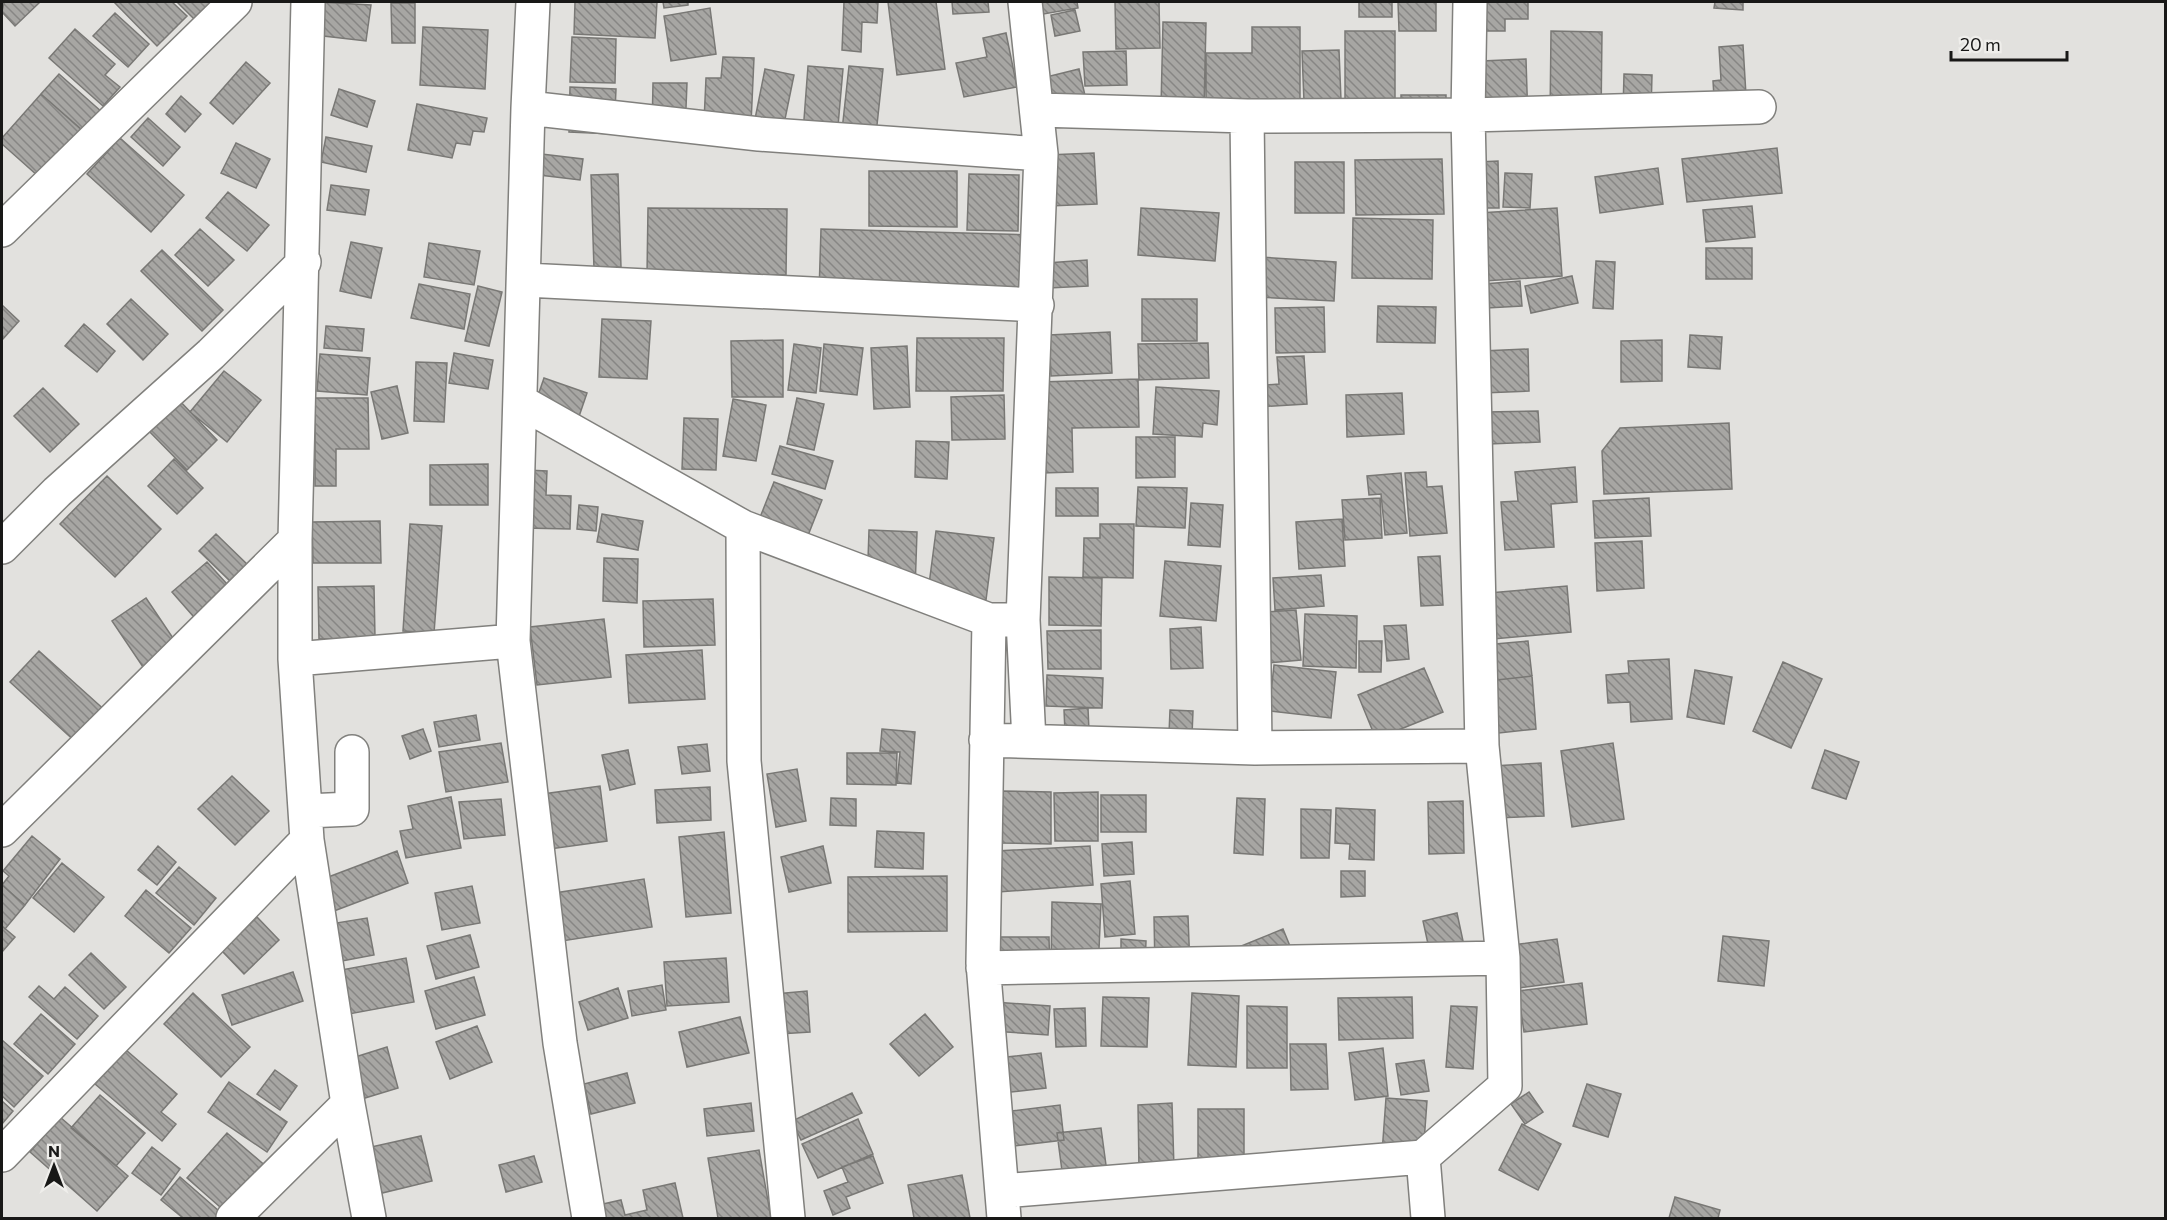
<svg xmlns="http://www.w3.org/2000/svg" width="2167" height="1220" viewBox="0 0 2167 1220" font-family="Commissioner,sans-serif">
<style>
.building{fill:url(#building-back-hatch);stroke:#797875;stroke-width:1.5}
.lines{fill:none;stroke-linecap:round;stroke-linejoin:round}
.minor-casing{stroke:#81807d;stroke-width:36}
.minor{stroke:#fff;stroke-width:33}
</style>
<defs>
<pattern id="building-back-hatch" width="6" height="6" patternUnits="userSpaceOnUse" patternTransform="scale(1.5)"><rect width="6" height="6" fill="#a7a6a3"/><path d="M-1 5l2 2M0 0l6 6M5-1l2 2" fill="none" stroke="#878684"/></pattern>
</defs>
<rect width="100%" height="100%" fill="#e2e1de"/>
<path class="building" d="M4,2H40L15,26L2,12Z
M114,2H172L187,16L157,46Z
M177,2H216L198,23Z
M319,2L371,5L366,41L315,35Z
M575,2H657L655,38L574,34Z
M663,2H688V5L664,8Z
M844,2H878L877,23L862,22L861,52L842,50Z
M888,2H936L945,69L897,75Z
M952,2H988L989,12L953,14Z
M1036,2H1077L1078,8L1038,15Z
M1115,2H1159L1160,48L1116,49Z
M1359,2H1392V17H1359Z
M1398,2H1436V31H1399Z
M1483,2H1528V19H1505V31H1483Z
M1715,2H1743V10L1714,8Z
M391,3H415V43H392Z
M710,8L716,54L671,61L664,16Z
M1075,10L1080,31L1055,36L1051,15Z
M115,13L149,44L128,67L93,36Z
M1163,22L1206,23L1204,108L1161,107Z
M423,27L488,30L485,89L420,85Z
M1252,27H1300V117H1206V53H1252Z
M75,29L115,64L105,75L120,87L103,106L49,58Z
M1345,31H1395V99H1345Z
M1551,31L1602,32L1601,121L1550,120Z
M1006,33L1017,87L964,97L956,63L987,57L983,38Z
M572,37L616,39L615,83L570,82Z
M1743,45L1747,112L1715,114L1713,81L1721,80L1719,47Z
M1339,50L1341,100L1304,102L1302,51Z
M1126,51L1127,85L1085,86L1083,52Z
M723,57L754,58L751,124L704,122L706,78H721Z
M1526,59L1528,122L1484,123L1482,61Z
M246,62L270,83L233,124L210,103Z
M808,66L843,69L836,149L802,146Z
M849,66L883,69L874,153L840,149Z
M765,69L794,75L783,129L754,124Z
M1079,69L1086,100L1049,108L1042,78Z
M59,74L103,113L85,133L41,94Z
M1624,74L1652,75L1651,113L1623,111Z
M653,83H687L685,132L652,131Z
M570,87L616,89L614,134L569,132Z
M339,89L375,101L367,127L331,115Z
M41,94L81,129L38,176L2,144V138Z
M1401,95H1446V118H1401Z
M181,96L201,114L185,132L166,114Z
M417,104L487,118L484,132L473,131L470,145L456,143L452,158L408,150Z
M148,118L180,147L163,166L131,137Z
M326,137L372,146L366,172L321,162Z
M120,138L184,195L151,232L87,174Z
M236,143L270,159L256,188L221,173Z
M1777,148L1782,193L1687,202L1682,159Z
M533,153L583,159L580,180L531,174Z
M1094,153L1097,204L1049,206L1047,155Z
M1442,159L1444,214L1356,215L1355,160Z
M1498,161L1499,208H1479L1478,162Z
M1295,162H1344V213H1295Z
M1658,168L1663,204L1600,213L1595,177Z
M869,171H957V227L869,226Z
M1505,173L1532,174L1530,208L1503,207Z
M618,174L621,267L594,269L591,175Z
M969,174L1019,175L1018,231L967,230Z
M331,185L369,190L365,215L327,210Z
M228,192L269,225L247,251L206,218Z
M1752,206L1755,237L1706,242L1703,210Z
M648,208L787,209L786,275L647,274Z
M1141,208L1219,213L1215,261L1138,255Z
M1557,208L1562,276L1484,281L1479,213Z
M1353,218L1433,220L1432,279L1352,278Z
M200,229L234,260L208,286L175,255Z
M821,229L1032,235L1030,299L819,293Z
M351,242L382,248L371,298L340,291Z
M429,243L480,251L474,285L424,277Z
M1706,248H1752V279H1706Z
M162,250L223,310L202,331L141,271Z
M1260,257L1336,262L1334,301L1258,297Z
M1087,260L1088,286L1049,288L1047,263Z
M1596,261L1615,262L1613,309L1593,308Z
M1572,276L1578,303L1531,313L1525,286Z
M1520,281L1522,306L1487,308L1484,284Z
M419,284L470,294L464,329L411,318Z
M478,286L502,292L489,346L465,341Z
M131,299L168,334L143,360L107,324Z
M1142,299H1197V341H1142Z
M2,305L19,321L2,340Z
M1378,306L1436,307L1435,343L1377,342Z
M1324,307L1325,352L1276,353L1275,308Z
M602,319L651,321L647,379L599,377Z
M84,324L115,351L97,372L65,346Z
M326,326L364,329L362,351L324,348Z
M1110,332L1112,373L1051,376L1049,335Z
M1690,335L1722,337L1720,369L1688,367Z
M917,338H1004L1003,391H916Z
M783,340V397H732L731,341Z
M1662,340V381L1621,382V341Z
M1208,343L1209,378L1139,380L1138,344Z
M794,344L821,348L816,393L788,390Z
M824,344L863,348L857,395L820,391Z
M907,346L910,407L874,409L871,348Z
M1528,349L1529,391L1483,393L1482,351Z
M454,353L493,360L488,389L449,383Z
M320,354L370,358L367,395L317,391Z
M1304,356L1307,404L1257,407L1256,386L1279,384L1277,357Z
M416,362L447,363L444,422L414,421Z
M224,371L261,400L227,442L190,412Z
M544,378L587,393L572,437L534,407Z
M1138,379L1139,427L1072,428L1073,472L1042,473L1040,382Z
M397,386L408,433L382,439L371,392Z
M1156,387L1219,391L1217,425L1203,423L1202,437L1153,434Z
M43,388L79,424L50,452L14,416Z
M1402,393L1404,434L1347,437L1346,395Z
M1004,395L1005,439L952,440L951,397Z
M177,398L217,440L187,470L146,428Z
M315,398H368L369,449H336V486H315Z
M797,398L824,404L814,450L787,444Z
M733,399L766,405L756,461L723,456Z
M1538,411L1540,442L1489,444L1487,412Z
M684,418L718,419L716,470L682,469Z
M1729,423L1732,489L1604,494L1602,451L1620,428Z
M1136,437H1175V477L1136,478Z
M916,441L949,442L947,479L915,477Z
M780,446L833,461L825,489L772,474Z
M174,459L203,488L177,514L148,486Z
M488,464V505H430V465Z
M1575,467L1577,502L1551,504L1554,547L1505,550L1501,502L1518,501L1515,472Z
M526,470L547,471L546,495L571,496L570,529L524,528Z
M1426,472L1427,487L1442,486L1447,533L1410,536L1405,473Z
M1401,473L1407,533L1385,535L1381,494L1369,495L1367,476Z
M107,476L161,529L115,577L60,524Z
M774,482L822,500L805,543L757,525Z
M1138,487L1187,488L1185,528L1136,526Z
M1056,488H1098V516H1056Z
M1380,498L1382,538L1345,540L1342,500Z
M1649,498L1651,536L1595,538L1593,501Z
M1191,503L1223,505L1220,547L1188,545Z
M579,505L598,507L596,531L577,529Z
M602,514L643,521L638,550L597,542Z
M1342,519L1345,566L1299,569L1296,522Z
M380,521L381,563H313L312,522Z
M410,524L442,526L434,633L403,631Z
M1100,524H1134L1133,578L1083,577L1084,538H1100Z
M869,530L917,532L915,591L867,589Z
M936,531L994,538L986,600L928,592Z
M216,534L251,568L234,585L199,551Z
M1642,541L1644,588L1597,591L1595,543Z
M1440,556L1443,605L1421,606L1418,557Z
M604,558L638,559L637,603L603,601Z
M1165,561L1221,566L1216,621L1160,616Z
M207,562L236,594L200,624L172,592Z
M1321,575L1324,606L1275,610L1273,578Z
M1049,577L1102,578L1101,626L1049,625Z
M374,586L375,638L319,639L318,587Z
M1567,586L1571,632L1482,640L1478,594Z
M146,598L179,647L145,670L112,621Z
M713,599L715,645L644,647L643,601Z
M1296,610L1301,660L1256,664L1251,613Z
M1305,614L1357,616L1356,668L1303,666Z
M604,619L611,677L537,685L530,627Z
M1406,625L1409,659L1387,661L1384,626Z
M1201,627L1203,668L1171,669L1170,629Z
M1101,630V669H1048L1047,631Z
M1359,641H1382L1381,672H1359Z
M1528,641L1532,676L1488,681L1484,645Z
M702,650L705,699L629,703L626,655Z
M39,651L108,713L79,745L10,682Z
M1669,659L1672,719L1631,722L1630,702L1608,703L1606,675L1629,673L1628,661Z
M1783,662L1822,679L1791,748L1753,731Z
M1274,665L1336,672L1331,718L1269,711Z
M1424,668L1443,712L1376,739L1358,695Z
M1695,670L1732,677L1724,724L1687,717Z
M1047,675L1103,678L1102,708L1046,706Z
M1532,676L1536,729L1490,734L1488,681Z
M1088,708L1090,754L1066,755L1064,710Z
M1170,710L1193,711L1191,759L1168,757Z
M476,715L480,740L439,747L434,722Z
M423,729L431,751L410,759L402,736Z
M882,729L915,732L911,784L897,783L900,752L880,751Z
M501,743L508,782L446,792L439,752Z
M1613,743L1624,819L1572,827L1561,751Z
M707,744L710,771L682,774L678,747Z
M628,750L635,784L610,790L602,755Z
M1825,750L1859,762L1846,799L1812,788Z
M847,753H897L896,785L847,784Z
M1541,763L1544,816L1496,818L1493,766Z
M797,769L806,821L776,827L767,774Z
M232,776L269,811L235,845L198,809Z
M600,786L607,841L550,849L543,794Z
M710,787L711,820L657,823L655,790Z
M1002,791L1051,792V844L1001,843Z
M1098,792V841H1055L1054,793Z
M1101,795H1146V832H1101Z
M451,797L461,848L406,858L400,831L413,829L408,806Z
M831,798L856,799V826L830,825Z
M1237,798L1265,799L1263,855L1234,853Z
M501,799L505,835L464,839L459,802Z
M1463,801L1464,853L1429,854L1428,802Z
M1336,808L1375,810L1374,860L1349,859L1350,844L1335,843Z
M1301,809L1331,810L1329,858H1301Z
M877,831L924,833L923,869L875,867Z
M724,832L731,913L686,917L679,837Z
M32,836L60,859L25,905L2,885L9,876L3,871Z
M1132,842L1134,874L1104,876L1102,844Z
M158,846L176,862L157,885L138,870Z
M823,846L831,883L789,892L781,857Z
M1090,846L1093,885L998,892L996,851Z
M397,851L408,883L334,911L323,879Z
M62,863L104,897L74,932L33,898Z
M179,867L216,898L194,925L156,893Z
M1341,871H1365V896L1341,897Z
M947,876V931L848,932V877Z
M644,879L652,927L562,941L555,893Z
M1130,881L1135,934L1105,937L1101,884Z
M2,885L25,905L5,929L2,926Z
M472,886L480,923L442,930L435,893Z
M146,890L191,928L169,953L125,916Z
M1052,902L1101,904L1098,972L1051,970Z
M1457,913L1469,969L1435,976L1423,921Z
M1188,916L1190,968L1155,969L1154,917Z
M257,917L279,940L244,974L222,951Z
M367,918L374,955L336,962L330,924Z
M2,926L15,937L2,952Z
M1283,929L1292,951L1234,949Z
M470,935L479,967L436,979L427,946Z
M1723,936L1769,941L1764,986L1718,981Z
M995,937H1049L1050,974H995Z
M1121,939L1146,941L1145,967L1121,966Z
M1557,939L1564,982L1518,988L1512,945Z
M91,953L126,987L104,1009L69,975Z
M406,958L414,1002L349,1014L341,970Z
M726,958L729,1002L667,1006L664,962Z
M293,972L303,1001L232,1025L222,995Z
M474,977L485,1015L436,1029L425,991Z
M1582,983L1587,1024L1524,1032L1518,991Z
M662,985L666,1010L632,1016L628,991Z
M39,986L54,999L65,987L98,1016L77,1039L29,997Z
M618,988L628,1018L588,1030L579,1002Z
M807,991L810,1032L779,1034L775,994Z
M193,993L250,1047L221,1077L164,1024Z
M1192,993L1239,996L1236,1067L1188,1065Z
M1103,997L1149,998L1147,1047L1101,1046Z
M1412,997L1413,1038L1339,1040L1338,998Z
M993,1002L1050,1006L1048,1035L992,1031Z
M1247,1006L1287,1007V1068H1247Z
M1451,1006L1477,1007L1473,1069L1446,1067Z
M1085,1008L1086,1046L1056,1047L1054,1009Z
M41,1014L75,1044L48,1074L14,1044Z
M925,1014L953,1047L919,1076L890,1044Z
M740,1017L749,1053L687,1067L679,1032Z
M477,1026L492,1062L450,1079L436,1042Z
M2,1040L43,1076L14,1107L2,1096Z
M1290,1044H1326L1328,1089L1291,1090Z
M387,1047L398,1088L365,1098L352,1058Z
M1383,1048L1388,1096L1355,1100L1349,1053Z
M126,1050L177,1094L161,1112L176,1124L162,1141L95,1084Z
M1041,1053L1046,1088L1002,1093L998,1058Z
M1424,1060L1429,1091L1401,1095L1396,1064Z
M275,1070L297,1086L280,1110L257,1094Z
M627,1073L635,1103L591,1114L584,1084Z
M229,1082L287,1122L267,1152L208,1112Z
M1587,1084L1621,1094L1608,1137L1573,1126Z
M1529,1092L1543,1112L1525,1124L1511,1104Z
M852,1093L862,1113L801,1140L792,1121Z
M100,1095L145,1133L116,1166L71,1128Z
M1386,1098L1427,1101L1423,1156L1382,1153Z
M2,1101L13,1111L2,1124Z
M751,1103L754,1131L707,1136L704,1109Z
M1172,1103L1174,1168L1139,1170L1138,1105Z
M1060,1105L1064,1140L1006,1147L1003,1112Z
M1198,1109H1244V1164H1198Z
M60,1117L128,1176L97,1211L30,1152Z
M858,1119L873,1154L818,1178L802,1144Z
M1522,1124L1561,1144L1538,1190L1499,1170Z
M1101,1128L1106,1165L1062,1171L1057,1133Z
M227,1133L268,1168L228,1214L187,1178Z
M421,1136L432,1181L374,1195L362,1149Z
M152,1147L180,1169L161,1195L132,1173Z
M759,1150L771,1218H718L708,1158Z
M534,1156L542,1182L506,1192L499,1165Z
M873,1156L883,1183L846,1197L850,1208L833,1215L824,1191L848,1182L842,1167Z
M962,1175L970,1218H914L908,1185Z
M180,1177L227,1218H183L161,1200Z
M675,1183L683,1218H587L585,1208L621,1200L625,1215L647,1210L643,1190Z
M1675,1197L1720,1210L1718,1218H1669Z"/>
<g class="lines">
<defs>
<path id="minor" d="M308,2L295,540V659L307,840L348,1104L369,1218
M533,2L528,108L513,641L560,1043L589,1218
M528,108L759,134L1041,154
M1038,110L1247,116L1468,115L1759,107
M1247,116L1255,748
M2,230L235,2
M525,280L1037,305
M521,402L743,527L744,761L788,1218
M743,527L989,620H1023L1041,154L1025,2
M2,547L57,492L211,354L304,262
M989,620L983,963L1004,1218
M1023,620L1029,741
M295,659L513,641
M986,740L1255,748L1482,746
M306,811L352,809V752
M2,830L295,540
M983,968L1503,958
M2,1155L307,840
M1423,1157L1428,1218
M1002,1191L1423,1157L1505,1086L1503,958L1482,746L1468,115L1470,2
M233,1218L348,1104"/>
</defs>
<use href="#minor" class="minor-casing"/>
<use href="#minor" class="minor"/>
</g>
<rect width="2167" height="1220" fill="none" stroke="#181817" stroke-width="6"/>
<g transform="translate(54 1166)" stroke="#efeeeb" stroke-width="4.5" paint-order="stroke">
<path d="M0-4.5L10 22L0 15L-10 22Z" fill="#181817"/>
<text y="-9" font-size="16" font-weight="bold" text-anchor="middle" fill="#181817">N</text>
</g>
<path d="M1951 51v9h116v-9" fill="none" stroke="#181817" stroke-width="3"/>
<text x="1960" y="51" font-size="18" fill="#181817" stroke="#efeeeb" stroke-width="4.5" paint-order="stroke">20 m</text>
</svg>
